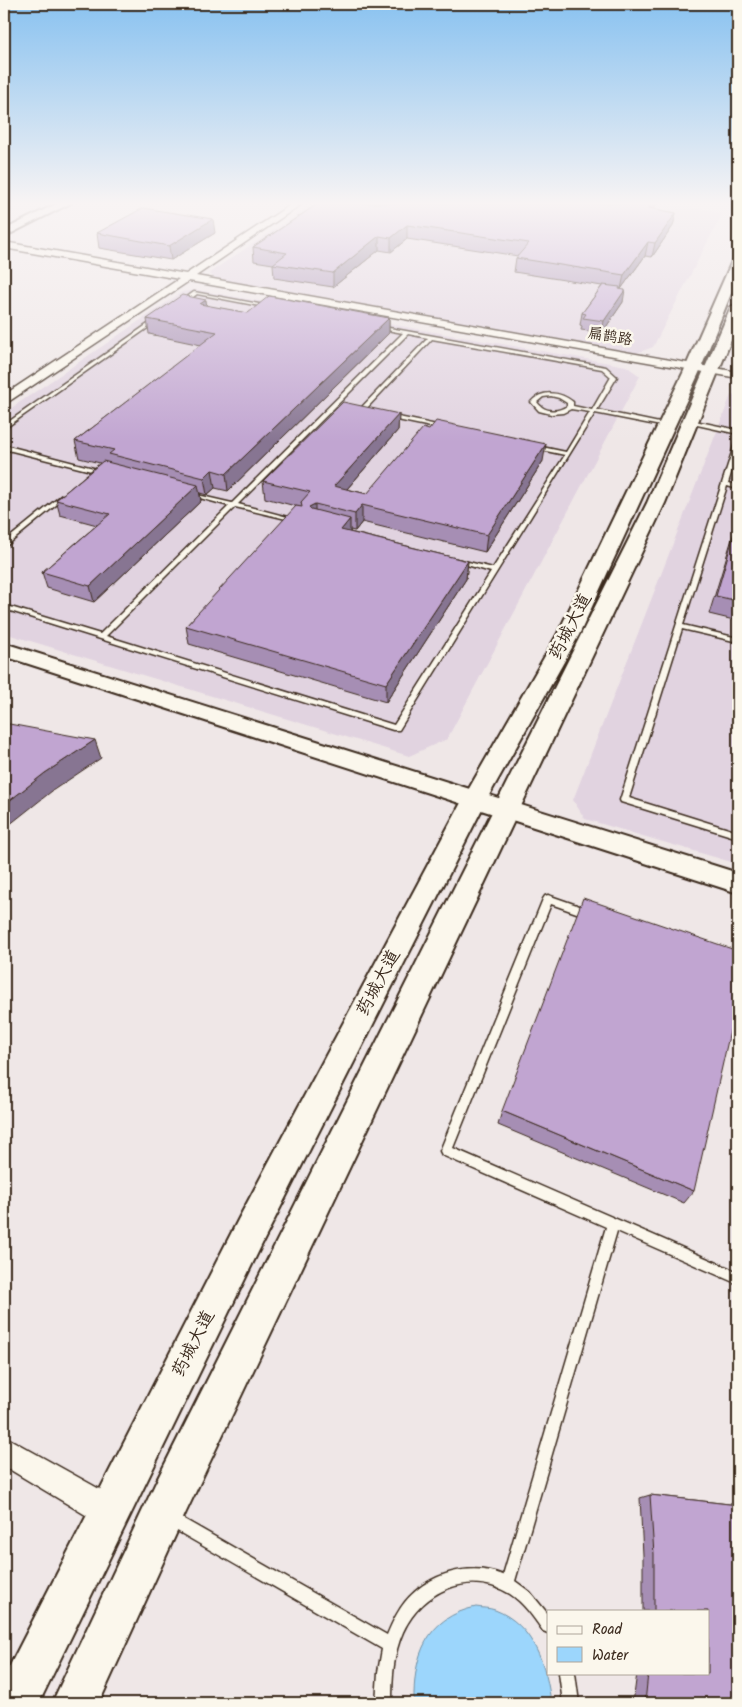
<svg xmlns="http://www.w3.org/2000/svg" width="742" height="1707" viewBox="0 0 742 1707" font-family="Kalam,'LXGW WenKai TC',sans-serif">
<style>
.built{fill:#e1d3e0}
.water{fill:#9cd6fc;stroke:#7591a3}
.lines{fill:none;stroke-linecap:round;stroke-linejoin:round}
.service-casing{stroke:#3b2a1e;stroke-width:3}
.minor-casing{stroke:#3b2a1e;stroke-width:3}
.tertiary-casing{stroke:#3b2a1e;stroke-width:4}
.secondary-casing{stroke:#3b2a1e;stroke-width:4}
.service{fill:#fbf7ec;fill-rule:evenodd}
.minor{fill:#fbf7ec;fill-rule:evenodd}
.tertiary{fill:#fbf7ec;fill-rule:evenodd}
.secondary{fill:#fbf7ec;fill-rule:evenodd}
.wall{fill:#a68eb4;stroke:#3b2a1e}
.shaded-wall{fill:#877492;stroke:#3b2a1e}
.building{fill:#c1a5d1;stroke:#3b2a1e}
.labels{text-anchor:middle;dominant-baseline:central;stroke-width:5;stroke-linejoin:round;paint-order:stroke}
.far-street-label{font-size:15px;fill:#3b2a1e;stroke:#fbf7ec}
.street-label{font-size:18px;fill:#3b2a1e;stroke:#fbf7ec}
</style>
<rect width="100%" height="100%" fill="#efe7e7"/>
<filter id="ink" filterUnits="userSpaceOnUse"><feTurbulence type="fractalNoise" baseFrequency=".02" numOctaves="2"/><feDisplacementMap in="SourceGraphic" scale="10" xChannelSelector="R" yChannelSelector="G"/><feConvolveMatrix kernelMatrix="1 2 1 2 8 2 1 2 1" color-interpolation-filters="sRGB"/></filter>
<g filter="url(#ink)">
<path class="built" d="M314,203H659L711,210L722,214L653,347L637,353L214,278L209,273Z
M197,290L626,366L640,376L447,739L409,756L4,633V413L182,292Z
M738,394V864L585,819L573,800L731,395Z"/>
<path class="water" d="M476,1607C482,1608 490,1608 495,1610C533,1624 547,1667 551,1703H414C413,1657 426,1617 476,1607Z"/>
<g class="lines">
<defs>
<path id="service" d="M194,292L270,306L272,307L270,308L197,294L184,304H180V302Z
M155,319L159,320L4,429V425Z
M378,326L606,367L617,377L597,410L669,425L666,427L595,413L399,730H393L4,609V605L100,634L229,506L189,495V493L232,503L403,333L376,328V327ZM408,334L428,338L359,410V412L565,455L493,568L456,559L453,561L491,572L394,725L106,636L235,507L299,522V520L238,504ZM432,339L602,369L611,377L592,410L573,406V402C561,392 542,389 531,402L539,411L551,414L563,413L571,409L590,412L566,452L365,410ZM551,396L559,398L567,403V406C557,413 544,412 537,402L543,397Z
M690,420L738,430V434L688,423L687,422Z
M738,441V451L728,483L738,485V489L727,486L683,625L738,638V642L682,629L629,798L738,832V838L621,802L620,800L735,443Z
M4,445L105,471L106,472L103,474L4,449Z
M62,495L67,496L6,546L4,547V542Z
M548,895L591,910L593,913L591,916L588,917L551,904L453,1148L738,1272V1284L617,1231L515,1581L530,1592L548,1614V1633L543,1631C534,1618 524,1603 510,1594C469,1569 422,1591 403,1632C393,1654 392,1679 392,1703H376L378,1672L382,1649L165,1524L163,1519L165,1514L170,1512L175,1514L387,1635C392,1623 397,1612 405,1602C428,1574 469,1561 503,1575L606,1227L442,1155L440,1151L543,899L545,896Z
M559,1673H575L579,1703H563Z"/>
<path id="minor" d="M293,203H303L196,276L738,372V378L189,281L8,402L4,403V395L179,279L4,248V242L186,274Z
M4,1436L121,1501L125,1512L121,1523L110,1527L99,1523L4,1466Z"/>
<path id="tertiary" d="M58,203H71L4,237V230Z
M731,203H738V207Z
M4,643L738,873V893L4,656Z"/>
<path id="secondary" d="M738,257V276L699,373L579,635L487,799L263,1242L39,1703H4V1677L239,1218L463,799L557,635L683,373L732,261Z
M738,303V323L665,503L186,1512L99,1703H52L156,1482L647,503L731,307Z"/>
</defs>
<use href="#service" class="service-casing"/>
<use href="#minor" class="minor-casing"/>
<use href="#tertiary" class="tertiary-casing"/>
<use href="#secondary" class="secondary-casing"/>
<use href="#service" class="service"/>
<use href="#minor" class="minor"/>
<use href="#tertiary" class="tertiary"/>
<use href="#secondary" class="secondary"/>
</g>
<path class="wall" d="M319,203H656L654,209L676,213L673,226L652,257L645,256L621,289H620L623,302L602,333L581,330L582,326L580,325L582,313L602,286L514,272L516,258L518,256L407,239L391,252L379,250L333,287L274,278L273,264L254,261L253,247Z
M97,233H215L171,260L99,248Z
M207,306L248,313L389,318V333L228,491L215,488L207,495L200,493L201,501L94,602L47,588L42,572L97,525L60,515L56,500L100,463L79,458L75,441L201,345L149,334L147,319Z
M399,414L398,430L347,489L367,494L543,461L485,552L362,522L355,531L350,530V532L468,561L466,579L386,702L189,644L186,626L299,507L265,498L263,481Z
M738,519V621L709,614Z
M502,1111L694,1191L684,1203L498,1125Z
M650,1495L738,1505V1703H633L637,1673H708V1611H643V1555L640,1498Z"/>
<path class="shaded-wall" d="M652,203H656L654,210L649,208Z
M676,213L673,226L652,257L655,243Z
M213,219L215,233L171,260L169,246Z
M407,225V239L391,252V238Z
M379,236V250L333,287V273Z
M648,242L645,256L621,289L624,275Z
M625,290L623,302L602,333L604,321Z
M206,300L208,315L200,304Z
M389,318V333L228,491L226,474Z
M399,414L398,430L334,504V486Z
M546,444L543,461L485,552L487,535Z
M212,470L215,488L207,495L204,478Z
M198,485L201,501L94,602L90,586Z
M315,504V521L309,507Z
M362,505V522L355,531V514Z
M350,519V537L341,530Z
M468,561L466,579L386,702V684Z
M95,740L101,758L52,791L4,829V805L45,773Z"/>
<path class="building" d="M319,203H652L649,208L676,213L655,243L648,242L624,275L516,258L529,243L407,225L391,238L379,236L333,273L273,264L287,253L253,247Z
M143,208L213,219L169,246L97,233Z
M603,285L620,287L619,289L625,290L604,321L583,318L586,314L582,313Z
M182,295L206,300L200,304L248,313L269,296L389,318L226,474L212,470L204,478L109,454L114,450L75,441L217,332L147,319Z
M343,402L399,414L334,486L367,494L423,428L429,430L436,421L546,444L487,535L362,505L355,514L315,504L309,507L311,509L350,519L341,530L468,561L386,684L186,626L296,506L302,507L301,502L310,492L263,481Z
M103,461L198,485L90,586L42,572L110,514L56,500Z
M738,521V601L716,596Z
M4,723L95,740L45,773L4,805Z
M583,898L738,951V996L694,1191L502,1111Z
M650,1495L738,1505V1703H645L648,1673H708V1611H654V1554Z"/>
</g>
<linearGradient id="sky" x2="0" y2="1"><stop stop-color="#89c2f0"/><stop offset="0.46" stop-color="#f8f4f4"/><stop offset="1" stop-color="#f8f4f4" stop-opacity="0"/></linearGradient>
<rect width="742" height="442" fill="url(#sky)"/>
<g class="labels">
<g class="far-street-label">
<text transform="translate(610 337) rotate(10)">扁鹊路</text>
</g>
<g class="street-label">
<text transform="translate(571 627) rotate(-63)">药城大道</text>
<text transform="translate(379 983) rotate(-62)">药城大道</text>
<text transform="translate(194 1344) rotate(-63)">药城大道</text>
</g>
</g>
<rect width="742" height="1707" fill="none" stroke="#fbf7ec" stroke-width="20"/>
<rect x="10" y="10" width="722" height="1687" fill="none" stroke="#3b2a1e" stroke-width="2" filter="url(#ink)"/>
<rect x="547" y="1610" width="162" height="65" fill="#fbf7ec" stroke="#aea59a"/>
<rect x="557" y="1626" width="25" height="8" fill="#fbf7ec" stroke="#aea59a"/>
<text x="592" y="1634" font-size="15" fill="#3b2a1e">Road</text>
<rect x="557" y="1647" width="25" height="15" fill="#9cd6fc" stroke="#aea59a"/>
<text x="592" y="1660" font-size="15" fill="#3b2a1e">Water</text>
</svg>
